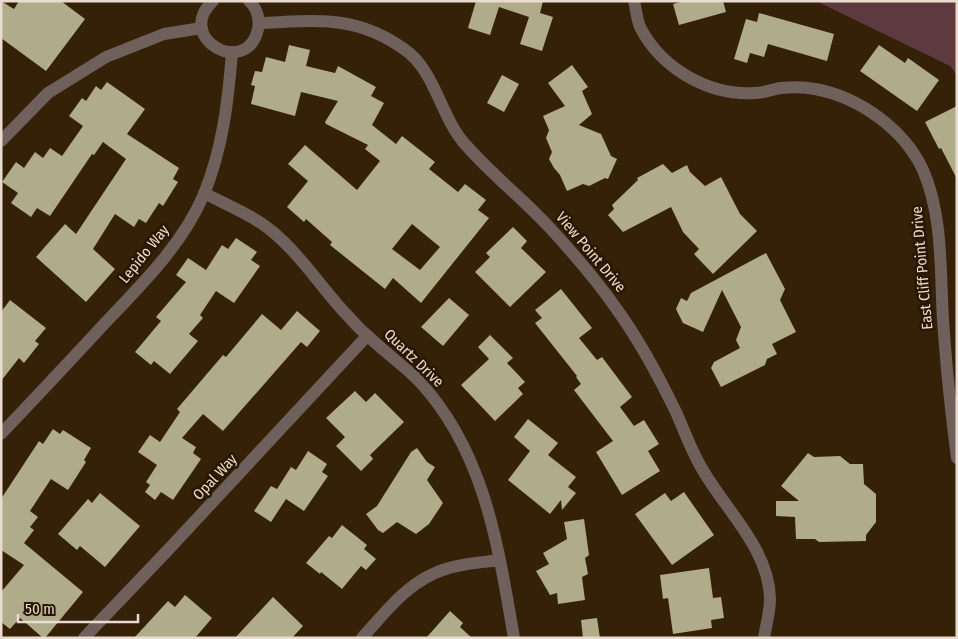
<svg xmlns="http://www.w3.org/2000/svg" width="958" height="639" viewBox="0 0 958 639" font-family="'Fira Sans Condensed',sans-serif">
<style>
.green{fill:#5c3a3f}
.building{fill:#b0ab89;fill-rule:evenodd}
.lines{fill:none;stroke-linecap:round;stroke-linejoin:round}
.minor{stroke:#6f605b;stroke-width:12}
.labels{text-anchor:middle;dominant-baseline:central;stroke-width:5;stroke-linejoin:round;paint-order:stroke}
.street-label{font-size:15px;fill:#e9dcce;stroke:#2a1701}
</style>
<rect width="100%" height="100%" fill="#342108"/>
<path class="green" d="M816,1H957V75L950,66Z"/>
<path class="building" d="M1,1L14,9L19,1H61L85,19L46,71L1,38Z
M476,1H543L540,13L553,17L542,51L520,44L529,17L499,7L490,35L468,28Z
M684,1H723L726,12L679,25L673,4Z
M759,13L834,34L827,61L768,44L764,57L750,53L747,63L734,59L746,19L757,22Z
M289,45L310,50L306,66L335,73L338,66L376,87L371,96L384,103L372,125L396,144L402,136L435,162L429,169L458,192L465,184L486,200L478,210L489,218L421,303L393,278L385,289L330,245L332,242L306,219L304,222L287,207L308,181L288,164L305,145L357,190L380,161L365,149L368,145L326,124L325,122L338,101L301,92L295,116L251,104L255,86L251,85L255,71L262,72L266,57L285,62ZM412,224L440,247L420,270L392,249Z
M879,45L905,63L908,58L939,80L917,111L860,71Z
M572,65L588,87L582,91L592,114L579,125L601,134L611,156L617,159L608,179L605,178L589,186L583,184L567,191L560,175L554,168L549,159L552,152L546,138L549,130L543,116L565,106L548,83Z
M502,75L519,84L504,112L487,103Z
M107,82L145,109L127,134L179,168L173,179L178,182L163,206L159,203L146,223L139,219L134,227L115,214L93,249L115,269L86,302L36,257L65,224L76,234L126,159L103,142L94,155L92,154L50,216L37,208L31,217L11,203L18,193L2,182L16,162L24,168L35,152L43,158L50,148L62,156L83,126L69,116L82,98L86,101L96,86L101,90Z
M957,106V179L941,148L939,149L925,122Z
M663,164L672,173L687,165L690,172L705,186L721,177L740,214L757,231L713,274L694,254L699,249L683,232L671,207L623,232L608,215L614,209L612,205L638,180L637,178Z
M513,227L527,241L521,248L546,272L510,307L475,272L490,257L486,253Z
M236,238L257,252L251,260L260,266L234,303L216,291L200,315L203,318L189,334L198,341L170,374L154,361L151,365L135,352L161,321L156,317L186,282L176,275L188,258L206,270L222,245L228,249Z
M766,253L785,289L780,300L796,332L772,344L777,354L767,359L765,365L721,387L711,368L714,362L740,348L736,340L741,327L722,290L703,332L683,323L676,309L681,298L687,301L691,293Z
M561,289L592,328L579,338L597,360L602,357L632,397L620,407L634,426L644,420L659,444L648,451L660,471L622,495L596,452L613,441L574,390L581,384L576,377L577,376L535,323L542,318L535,310Z
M449,298L469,315L443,346L421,327Z
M10,300L46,328L35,341L39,344L24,363L19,358L1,381V312Z
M297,311L320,331L307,347L301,342L223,431L203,414L182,438L196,447L193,453L201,459L173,500L161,492L155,500L145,492L150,485L146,482L157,465L138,452L150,435L160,442L180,412L177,409L223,355L226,357L262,314L281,330Z
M490,335L513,358L507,363L525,382L518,388L523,394L495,421L461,385L489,359L478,347Z
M355,391L366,402L375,393L404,422L370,455L373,459L361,471L336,446L345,437L326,418Z
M528,419L558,443L548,455L576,477L568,487L576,493L562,510L561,500L550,514L508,480L530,451L514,437Z
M53,429L60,434L63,430L91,448L84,460L86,462L68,490L51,479L30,511L38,517L30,527L34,530L24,543L83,592L45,638H43L20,618L10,629L1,622V592L24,565L1,550V499L39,441L43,444Z
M417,448L427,462L435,467L427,480L443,503L429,524L416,534L397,522L383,533L378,530L366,514L377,506L411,452Z
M308,451L327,464L322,472L328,476L304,511L286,499L271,522L254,511L271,486L277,489L291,467L296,470Z
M808,453L814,457L840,456L850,464H863L864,484L876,494V522L866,535V541L819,542L815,539H796L795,517L776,516V501H799L781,486Z
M684,492L714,535L672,565L635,514L665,493L671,501Z
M100,493L140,526L105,567L80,546L77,550L58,534L88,499L92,503Z
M584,519L589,555L585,558L588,574L582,577L585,600L558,604L557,593L550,595L536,571L549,564L543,553L567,539L564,522Z
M342,525L367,545L364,549L376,559L366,570L361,566L342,589L321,572L320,574L306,563L329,536L332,538Z
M709,568L713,598L721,597L724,618L711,620L712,628L673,634L668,598L663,599L660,575Z
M185,595L212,618L195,638H134L168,601L175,607Z
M273,597L303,626L292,638H235Z
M450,611L463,623L460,627L472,638H426Z
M597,618L600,638H583L581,620Z"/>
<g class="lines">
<path class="minor" d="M213,1C173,38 247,79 258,29C260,19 257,8 249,1
M634,1C636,9 637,20 640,27C661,68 708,96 755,93C764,93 772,89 781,88C791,87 805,87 815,89C859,97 904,129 923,170C943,216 940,270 943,319C946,366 951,412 957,458
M259,23C316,21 355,14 404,49C435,70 440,115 464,143C490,173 522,198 550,228C574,254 598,282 618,311C641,343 659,377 676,412C684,430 691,450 701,467C725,510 769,548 770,599C770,612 766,625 764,638
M1,141L48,93L106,57L164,34L202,28
M204,193C223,203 243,211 261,223C294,245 319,285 346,314C353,321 359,329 367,335C383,351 402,364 418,380C485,451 498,546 514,638
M1,434C36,397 71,360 105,323C142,284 183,244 204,194C223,147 228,102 232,52
M84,638L168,550L367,336
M362,638C383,615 404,587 433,574C453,564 478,563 500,560"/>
</g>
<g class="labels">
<g class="street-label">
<text transform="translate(591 252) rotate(50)">View Point Drive</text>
<text transform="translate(144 254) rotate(-51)">Lepido Way</text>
<text transform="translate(922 268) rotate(-95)">East Cliff Point Drive</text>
<text transform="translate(414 358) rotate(44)">Quartz Drive</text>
<text transform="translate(215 477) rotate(-47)">Opal Way</text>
</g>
</g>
<rect width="958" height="639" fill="none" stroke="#e9dcce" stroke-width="5"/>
<path d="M18 614v8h120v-8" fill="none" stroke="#e9dcce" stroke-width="2.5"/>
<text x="25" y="614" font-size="15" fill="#e9dcce" stroke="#2a1701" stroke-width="4" paint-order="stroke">50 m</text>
</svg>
